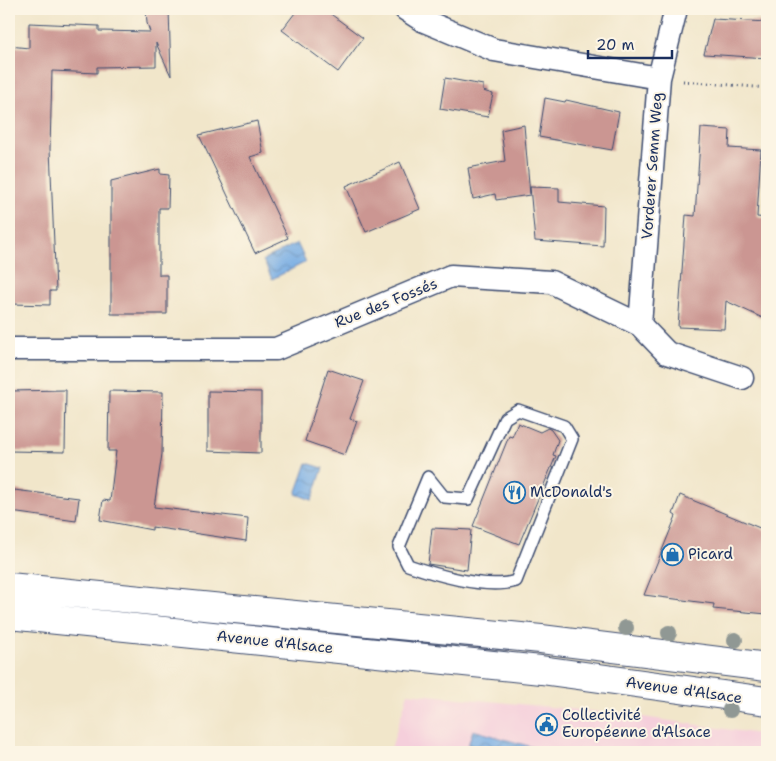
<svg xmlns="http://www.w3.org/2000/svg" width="776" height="761" viewBox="0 0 776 761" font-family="'Shantell Sans',sans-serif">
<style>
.built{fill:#f5cfdb}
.water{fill:url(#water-waves);stroke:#486ea1}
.building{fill:#cb9692}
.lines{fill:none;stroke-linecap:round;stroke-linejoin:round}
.lane-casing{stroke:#3b4a6e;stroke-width:14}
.street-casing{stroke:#3b4a6e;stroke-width:25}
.secondary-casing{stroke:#3b4a6e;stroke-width:30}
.path{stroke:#3b4a6e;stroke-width:3;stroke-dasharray:1 4;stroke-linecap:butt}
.lane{stroke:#fff;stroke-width:11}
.street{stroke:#fff;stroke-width:22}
.secondary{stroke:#fff;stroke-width:28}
.tree{fill:#909894}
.labels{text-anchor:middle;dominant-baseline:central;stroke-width:4;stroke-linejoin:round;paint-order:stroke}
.street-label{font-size:15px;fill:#1b2f5e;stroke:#fcf5e5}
.poi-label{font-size:15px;fill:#1b2f5e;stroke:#fcf5e5;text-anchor:start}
</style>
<defs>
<pattern id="water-waves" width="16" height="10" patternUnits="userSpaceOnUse" patternTransform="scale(1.25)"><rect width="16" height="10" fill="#76ace4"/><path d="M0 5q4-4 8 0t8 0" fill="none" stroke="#608cbc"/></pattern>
</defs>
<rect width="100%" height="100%" fill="#fcf5e5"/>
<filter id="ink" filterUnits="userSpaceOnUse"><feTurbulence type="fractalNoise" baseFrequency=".02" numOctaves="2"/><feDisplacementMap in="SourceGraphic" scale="10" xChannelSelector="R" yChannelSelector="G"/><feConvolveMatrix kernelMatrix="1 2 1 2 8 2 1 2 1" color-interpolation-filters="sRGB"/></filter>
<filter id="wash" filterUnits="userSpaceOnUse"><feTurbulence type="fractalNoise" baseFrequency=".0096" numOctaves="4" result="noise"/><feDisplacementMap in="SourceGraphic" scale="20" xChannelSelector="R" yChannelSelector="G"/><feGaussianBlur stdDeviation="1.12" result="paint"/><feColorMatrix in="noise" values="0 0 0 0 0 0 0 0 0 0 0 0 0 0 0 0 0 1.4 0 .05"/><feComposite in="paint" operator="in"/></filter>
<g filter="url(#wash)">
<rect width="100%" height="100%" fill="#f1e6ca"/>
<path class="built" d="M408,693L622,714L767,735V752H390Z"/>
<path class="water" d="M297,243L306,262L272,279L263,260Z
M307,463L323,468L312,500L296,494Z
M473,730L549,752H466Z"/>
<g id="blocks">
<path class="building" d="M146,9H169L171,76L156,43V66L97,67V73L52,71L50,149L56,291H50V305L12,304L9,248V46L29,48V23L99,26V31L150,32L147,23Z
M298,9H324L363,38L338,72L282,30Z
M713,19L767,22V58L704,54Z
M445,78L483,85V91L493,94L488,117L440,109Z
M545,98L565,102L566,100L619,112L612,150L539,137Z
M257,121L263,153L250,157L288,238L255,253L199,135Z
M524,125L530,195L496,200L495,194L473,199L468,168L505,161L501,130Z
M701,128L730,130L729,148L761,150L757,217L767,218V320L726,301L724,329L678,327L686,215L695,216Z
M400,162L420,209L366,232L346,186Z
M160,169V174L169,175L168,208H159V275H167V314H111V181Z
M530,187L559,188V202L604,206L603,246L535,241Z
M328,369L364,381L350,419L357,421L345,455L305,441Z
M66,390L65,452L9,451L10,391Z
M109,391L163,392L162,454L154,507L248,518L246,541L152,527V530L100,520L103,500L110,501L116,451H108Z
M208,391L261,392V453L208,451Z
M518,423L540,432L548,428L551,430L558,440L553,455L556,456L519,544L473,526L509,436L512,437Z
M14,490L79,498L76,521L11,512Z
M680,495L767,531V614L713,609L714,604L644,595L676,516L673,514Z
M432,528L471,530L467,570L428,564Z"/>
</g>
</g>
<g filter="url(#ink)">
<use href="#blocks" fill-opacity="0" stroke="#3b4a6e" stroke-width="1"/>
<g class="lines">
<defs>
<path id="lane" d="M518,410L564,426L572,439L516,581C487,590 437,575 408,565L399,547L428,477L444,497L468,499L505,418Z"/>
<path id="street" d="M405,9L422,20L494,50L659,78
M640,325L659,78L676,9
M9,349H276L451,276L551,282L640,325L667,353L742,378"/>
<path id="secondary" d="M9,587L541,639L767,667
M9,615L541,670L767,701"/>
</defs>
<use href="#lane" class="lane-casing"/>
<use href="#street" class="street-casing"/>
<use href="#secondary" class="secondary-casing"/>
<path class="path" d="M683,81L767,88"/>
<use href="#lane" class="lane"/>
<use href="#street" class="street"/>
<use href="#secondary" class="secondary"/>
</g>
<g class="tree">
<circle cx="626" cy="628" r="8"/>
<circle cx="669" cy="633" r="8"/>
<circle cx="735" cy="640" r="8"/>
<circle cx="730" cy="710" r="8"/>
</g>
</g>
<defs>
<symbol id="restaurant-ring" viewBox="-11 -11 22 22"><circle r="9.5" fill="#fcf5e5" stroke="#1f6fb2" stroke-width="1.5"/><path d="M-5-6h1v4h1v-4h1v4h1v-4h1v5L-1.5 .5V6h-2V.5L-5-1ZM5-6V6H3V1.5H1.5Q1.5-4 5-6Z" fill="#1f6fb2"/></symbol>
<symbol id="shop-ring" viewBox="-11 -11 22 22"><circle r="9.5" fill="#fcf5e5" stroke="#1f6fb2" stroke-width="1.5"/><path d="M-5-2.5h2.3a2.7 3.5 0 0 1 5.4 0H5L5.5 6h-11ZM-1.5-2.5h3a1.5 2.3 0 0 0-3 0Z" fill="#1f6fb2"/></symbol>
<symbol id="civic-ring" viewBox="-11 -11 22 22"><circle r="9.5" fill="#fcf5e5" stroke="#1f6fb2" stroke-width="1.5"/><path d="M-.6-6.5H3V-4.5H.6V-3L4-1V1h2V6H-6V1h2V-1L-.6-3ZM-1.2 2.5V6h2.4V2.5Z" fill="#1f6fb2"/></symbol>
</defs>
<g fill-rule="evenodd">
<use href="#restaurant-ring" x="502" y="480" width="25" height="25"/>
<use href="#shop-ring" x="660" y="542" width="25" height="25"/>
<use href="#civic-ring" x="534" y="712" width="25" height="25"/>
</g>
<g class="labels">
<g class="street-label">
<text transform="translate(652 166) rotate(-86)">Vorderer Semm Weg</text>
<text transform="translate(386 303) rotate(-22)">Rue des Fossés</text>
<text transform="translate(275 642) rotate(6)">Avenue d'Alsace</text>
<text transform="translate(684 690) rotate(8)">Avenue d'Alsace</text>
</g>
<g class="poi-label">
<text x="530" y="492">McDonald's</text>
<text x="688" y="554">Picard</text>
<text x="562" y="715">Collectivité<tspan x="562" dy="17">Européenne d'Alsace</tspan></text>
</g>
</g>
<rect width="776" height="761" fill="none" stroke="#fcf5e5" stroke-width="30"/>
<path d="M588 50v8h84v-8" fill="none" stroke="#1b2f5e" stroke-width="2.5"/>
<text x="596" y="50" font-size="15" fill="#1b2f5e" stroke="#fcf5e5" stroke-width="4" paint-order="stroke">20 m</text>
</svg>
